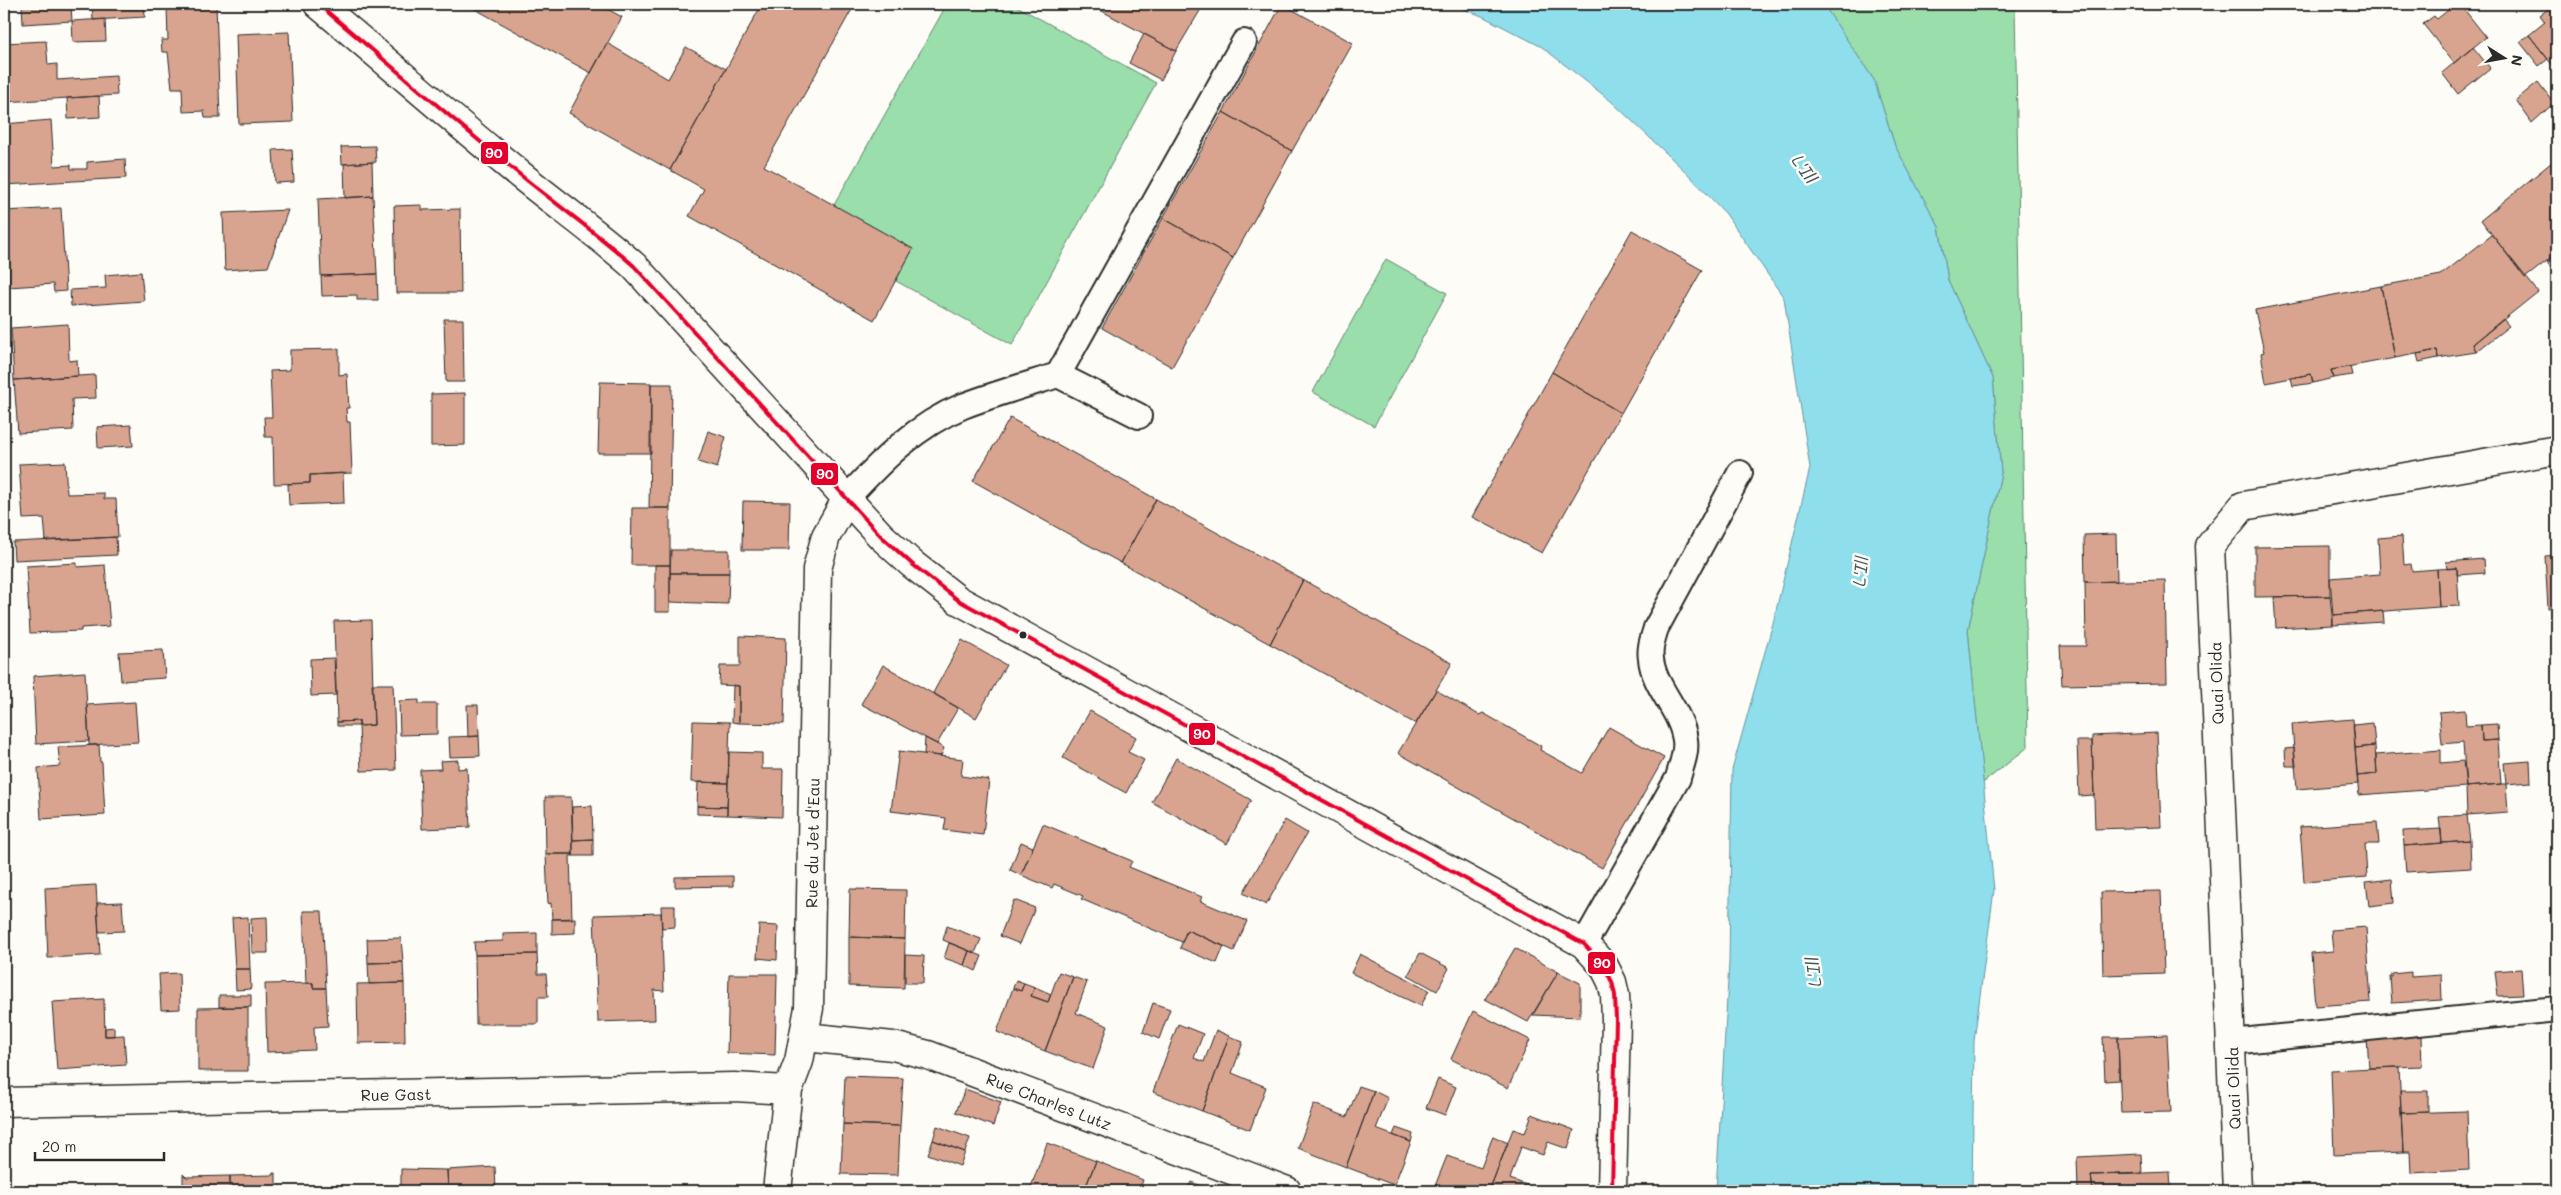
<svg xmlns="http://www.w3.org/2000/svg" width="2561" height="1195" viewBox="0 0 2561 1195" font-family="Mali,sans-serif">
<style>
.green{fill:#99deab;stroke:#62846b}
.water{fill:#8fdeec;stroke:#67969f}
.building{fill:#d9a48f;stroke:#2b2b2b}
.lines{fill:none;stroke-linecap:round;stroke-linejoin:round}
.lane-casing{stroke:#2b2b2b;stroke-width:28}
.street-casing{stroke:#2b2b2b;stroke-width:31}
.lane{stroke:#fdfcf7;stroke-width:24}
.street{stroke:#fdfcf7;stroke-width:28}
.bus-1-casing{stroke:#fdfcf7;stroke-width:8}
.bus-1{stroke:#e4002b;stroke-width:4}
.bus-dot{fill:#2b2b2b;stroke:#fdfcf7;stroke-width:2}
.labels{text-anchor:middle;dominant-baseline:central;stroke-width:5;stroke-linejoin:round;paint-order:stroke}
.street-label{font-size:16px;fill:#2b2b2b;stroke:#fdfcf7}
.water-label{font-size:18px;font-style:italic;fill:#44585b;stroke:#fdfcf7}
.line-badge{stroke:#fdfcf7;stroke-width:2}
.badge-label{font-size:14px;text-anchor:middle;font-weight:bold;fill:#fff}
</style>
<rect width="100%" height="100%" fill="#fdfcf7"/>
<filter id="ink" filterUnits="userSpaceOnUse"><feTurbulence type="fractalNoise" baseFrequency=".02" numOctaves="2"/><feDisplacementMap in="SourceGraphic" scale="10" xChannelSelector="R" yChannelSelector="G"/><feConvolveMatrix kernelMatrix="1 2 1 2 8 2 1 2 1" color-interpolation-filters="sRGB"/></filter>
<g filter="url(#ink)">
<path class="green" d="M947,4H1013L1156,83L1012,345L896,281L913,249L834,205Z
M1823,4H2015L2028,747L1983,783L1968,630L2001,473L1993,378L1948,280L1939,227L1895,146L1874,80Z
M1386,259L1447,293L1374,426L1313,392Z"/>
<path class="water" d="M1451,4H1823L1874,80L1895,146L1939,227L1948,280L1993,378L2001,473L1968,630L1994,890L1974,1041L1972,1191H1716L1729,963L1732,770L1773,623L1810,468L1784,298L1726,214L1688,174L1611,101L1542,47L1482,16Z"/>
<path class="building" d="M22,4H85L86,5L71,6L72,21L23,24Z
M92,4H144L145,17L93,20Z
M466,4H598L622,17L591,73Z
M762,4H855L764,166L913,249L874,320L689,216L704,189L670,170Z
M1089,4H1204L1176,51Z
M1282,4L1353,43L1292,151L1223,112Z
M2456,4H2460L2486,37L2454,63L2423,24L2434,16L2437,19Z
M2555,4H2557V71L2529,35L2545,22L2540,15Z
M216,5L220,118H205L204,111L183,112L182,88H172L168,52H162L161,40H168L167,7Z
M105,19L106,41L73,42L72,21Z
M289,32L293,122L239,124L236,34Z
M1144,34L1176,51L1161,80L1129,63Z
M2529,35L2548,59L2539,66L2520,42Z
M46,41L48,65L57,64V80L116,76L117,95L4,102V43Z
M607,43L668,79L686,47L726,69L670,170L569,113Z
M2473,47L2490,68L2458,94L2442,73Z
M2538,82L2554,103L2532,123L2516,100Z
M99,96L100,117L68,119L67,98Z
M1223,112L1292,151L1233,258L1163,218Z
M51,120L54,166L71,165V169H87V162L125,159L126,178L4,185V124Z
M375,146L376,162L342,164L341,147Z
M292,149L294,182L275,183L273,150Z
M2557,158V253L2525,278L2481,220Z
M372,162L373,196L345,198L344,164Z
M373,196L377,274L321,276L318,199Z
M422,205V210L460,209L461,293H396L394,206Z
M61,208L66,291L54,292L53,284L9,287L4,211Z
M288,210L268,267L225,270L223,213Z
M1163,218L1233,258L1172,367L1102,328Z
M1632,230L1702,270L1621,413L1552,372Z
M2492,235L2538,292L2473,344L2476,352L2438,358L2437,350L2395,358L2381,286L2441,275Z
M2557,253V263L2551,268L2547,262Z
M141,272L144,301L71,306L70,290L106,288L105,275Z
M377,274L378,300H357V295L322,296L321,276Z
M2381,286L2395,358L2331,370L2333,378L2313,383L2311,374L2266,383L2261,353L2264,352L2255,310Z
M444,319H463L464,382H446Z
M2503,319L2509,326L2476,352L2473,344Z
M68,324L69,361L77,360L78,376L14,380L11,328Z
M339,349V375L347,374L349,408H346L347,422H350L352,473L310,475V483L274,484L273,437H265L264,417H272L270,371L290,370V350Z
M2437,350L2438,358L2419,362L2417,354Z
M2350,367L2352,375L2333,378L2331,370Z
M1552,372L1621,413L1542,553L1472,517Z
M2311,374L2313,383L2293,386L2291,378Z
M95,375L96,398L72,399L73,430L18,433L14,380Z
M600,382L651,383V453H598Z
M651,384H672L670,508H649Z
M465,393V445L431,446V394Z
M1010,418L1156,499L1121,563L973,481Z
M131,425L133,446L98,448L97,427Z
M708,431L726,437L717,468L698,462Z
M65,462L67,494L104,493V499H116L118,537L46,541L44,518L23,519L19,464Z
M343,473L344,503L289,505L288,484L310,483V475Z
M1156,499L1303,580L1270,644L1121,563Z
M743,501L790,502L789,550H742Z
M632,508H670V565H631Z
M2116,534L2117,581L2085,582L2084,535Z
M2402,536L2404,565L2411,564L2412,571L2437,569L2439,607L2333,615L2330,578L2380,574L2378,538Z
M116,537L117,555L14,560L13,542Z
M2330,546V596L2255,597V547Z
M671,550H729V573H670Z
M2557,555V607L2548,608L2545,556Z
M2484,559L2485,573L2457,575V568L2447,569L2446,562Z
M77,563V567L105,565L110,626L81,628V631L30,633L26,566Z
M655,565H670V612H655Z
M2457,568L2459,606L2439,607L2437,569Z
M670,573H729L728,604L670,602Z
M1303,580L1452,663L1416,724L1270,644Z
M2165,580L2167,683L2062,685L2060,646H2086L2085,582Z
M2330,596L2333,625L2276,628L2274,597Z
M2383,611L2384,622L2333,625V615Z
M371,620L374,725L359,726V721L337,722L334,621Z
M740,636L786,638L784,724L739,723V686L719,685L720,666H740Z
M962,640L1006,665L976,718L933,693Z
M163,650L165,678L121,681L119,652Z
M334,658L336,695L311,696L310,659Z
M883,665L958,708L937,744L861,704Z
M85,672L89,741L36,744L33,676Z
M372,684H393L396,770L361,771L359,726L374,725Z
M733,685L739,686V723L732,722Z
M1436,690L1479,715L1483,713L1541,746L1540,750L1582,773L1609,727L1664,758L1602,868L1398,753Z
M419,700V704H437V734L400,735L399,701Z
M135,702L138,742L89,745L87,705Z
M467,705H478L479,736L468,737Z
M2465,710L2466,726L2481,725L2482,741L2498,740L2501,784L2466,787L2463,742L2442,744L2439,712Z
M1090,711L1136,737L1128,752L1144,760L1126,793L1063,758Z
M2353,719L2358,784L2297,789L2292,724Z
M359,721V726H337V722Z
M693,721L730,722L728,783L691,782Z
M2373,723L2375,746L2355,748L2353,725Z
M2497,724L2498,740L2482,741L2481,725Z
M2157,733L2161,827L2095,829L2092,736Z
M479,736L480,756L450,757L449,737Z
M925,738L944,748L941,756L924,754Z
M2077,741H2092L2094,795L2079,796Z
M99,745L100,762H102L105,815L41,819L38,768L60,766L58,747Z
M2375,746L2377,774L2357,776L2355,748Z
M2294,748L2296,766H2286L2285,749Z
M2441,750V763L2463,761L2466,787L2359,795L2357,776L2377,774L2376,755Z
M899,751L963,759L961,776L989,780L983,835L944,830L946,818L891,811Z
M729,752L762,753V769H783L782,817L727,815Z
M1176,758L1251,800L1227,844L1152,802Z
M458,760V769L467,768L470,827L422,829L420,770L441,769L440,761Z
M2530,761L2531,782L2506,784L2504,763Z
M698,782L728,783L727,807L697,806Z
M2501,784H2506L2508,812L2467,815L2466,787Z
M545,797H571L573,854H546Z
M592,806L593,839L573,840L572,807Z
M697,806L727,807V815L697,814Z
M2467,815L2470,841L2442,843L2439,817Z
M1285,820L1307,833L1266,905L1243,893Z
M2377,822L2379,844H2365L2367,877L2304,882L2300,827Z
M1043,824L1132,861L1129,867L1202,897L1200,901L1247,921L1234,951L1187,930L1182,942L1081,899L1083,896L1054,884L1052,888L1021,875Z
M2441,829L2442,843L2404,846L2403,831Z
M593,839V856H573V840Z
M2470,841L2471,868L2406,872L2404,846Z
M1021,842L1033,847L1021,875L1010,870Z
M546,854H573V856H570L572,919H552L551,903L548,904Z
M733,876V886L675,887V877Z
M2392,879L2394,903L2369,906L2366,882Z
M96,885L100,955L48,958L45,888Z
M850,889L906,890L905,939L849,937Z
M2161,891L2164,973L2103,975L2101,892Z
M1014,900L1035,908L1020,944L1000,936Z
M122,902L124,931L99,932L97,903Z
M661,906H675V927L662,928Z
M303,911H322L326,988H313V983H306Z
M661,913L664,991L654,990L655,1020L598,1022L594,915Z
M248,917L250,969H235L232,918Z
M267,917L268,953H252L251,918Z
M575,918V933L552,934V919Z
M759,925L778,926L777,960L757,958Z
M947,926L981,939L975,953L943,940Z
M2366,927L2371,1002L2315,1006L2311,953L2333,951L2331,930Z
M1187,930L1224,946L1217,963L1180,948Z
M537,933V954L475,955L474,942L503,941V934Z
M849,937L905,939L904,988L849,986Z
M401,938L403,962L368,963L367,939Z
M949,943L969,951L964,965L944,958Z
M1515,948L1558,972L1528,1022L1485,999Z
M969,951L982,956L976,971L964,965Z
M1420,953L1449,968L1437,991L1408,975Z
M537,954L538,974H546L548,997H538V1024H476L475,955Z
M1360,954L1429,990L1421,1006L1351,973Z
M905,955L924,956L923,983H905Z
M403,962L404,983L369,984L368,963Z
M235,969H250L251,989L236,990Z
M2521,969L2523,995L2498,996L2495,971Z
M1059,972L1073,977L1045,1051L997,1032L1013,988L1021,991L1024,983L1035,987L1031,996L1048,1002Z
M1558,972L1580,983V1017L1533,1015Z
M2411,972V977L2441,975L2442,1000L2392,1003L2390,977H2392V974Z
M179,973L180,1009L161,1010L159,974Z
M729,974H777L775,1055L727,1053Z
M1073,977L1087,982L1076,1013L1108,1026L1093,1069L1045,1051Z
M1016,980L1024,983L1021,991L1013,988Z
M313,983V988H326L328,1026L314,1027L315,1050L267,1052L265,984Z
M404,983L405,1042L358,1043L357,984Z
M1035,987L1051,994L1048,1002L1031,996Z
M219,995H251V1007H219Z
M104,999L105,1036L124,1035L126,1065L57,1070L52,1002Z
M1153,1003L1170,1009L1159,1039L1143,1032Z
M248,1007V1071H198V1008Z
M1473,1011L1530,1040L1508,1088L1451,1059Z
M1178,1024L1203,1034L1194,1058L1204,1062L1216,1030L1229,1036L1202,1111L1153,1092Z
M114,1027V1036H105V1028Z
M2167,1035L2171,1112L2121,1113L2118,1037Z
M1229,1036L1243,1042L1232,1073L1266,1087L1250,1130L1202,1111Z
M2421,1036L2422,1066L2369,1068L2367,1038Z
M2103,1037H2118L2119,1080L2105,1081Z
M2399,1067L2403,1152L2334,1155L2331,1070Z
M845,1076L903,1078L900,1126L843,1124Z
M1438,1079L1456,1087L1445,1115L1426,1108Z
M1359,1086L1374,1091L1346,1167L1298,1148L1314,1104L1347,1117Z
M965,1089L1001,1102L993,1126L956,1112Z
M1374,1091L1388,1098L1376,1129L1411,1142L1394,1185L1346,1167Z
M2400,1091H2428V1112L2401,1113Z
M2467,1111L2469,1170L2411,1173L2410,1152H2403L2401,1113Z
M1532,1114L1574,1130L1568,1149L1548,1142L1543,1155L1521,1147L1510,1179L1543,1191H1489L1513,1129L1525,1133Z
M843,1124L900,1126L898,1175L841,1174Z
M937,1126L970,1138L965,1152L933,1140Z
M1396,1128L1413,1134L1411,1142L1393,1135Z
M1493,1136L1508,1143L1489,1191H1433L1447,1156L1481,1168Z
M933,1140L965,1152L960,1166L928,1154Z
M1047,1143L1096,1161L1084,1191H1043L1031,1187Z
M2141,1154L2142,1174L2091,1175L2093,1191H2078L2077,1157Z
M1096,1161L1143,1180L1139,1191H1084Z
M495,1167L496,1191H448L447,1170Z
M401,1169L447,1170L448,1191H401Z
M2170,1172L2171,1191H2093L2091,1175Z
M274,1173H276V1191H230V1176L274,1175Z
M183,1174L186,1177L230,1176V1191H183Z
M1191,1182L1215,1191H1187Z"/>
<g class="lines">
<defs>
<path id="lane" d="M1058,375L1139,416
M847,498C880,462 916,425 963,406C994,394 1026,385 1058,375L1244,42
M1584,944L1678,778C1681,766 1687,753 1685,740C1681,710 1654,688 1651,659C1649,648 1653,638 1656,628L1740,473
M2231,1042L2557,1009"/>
<path id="street" d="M318,4C385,60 451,118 518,173C557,205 597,233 634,266L881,536L912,564L958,600L1584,944L1604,966L1612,982L1615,995L1616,1020L1612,1191
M805,1037L893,1046L928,1055L1287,1191
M4,1102L734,1087L788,1090
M777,1191L788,1090L799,1061L809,1008L817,569L826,536L847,498
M2237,1191L2210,546L2243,506L2557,450"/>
</defs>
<use href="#lane" class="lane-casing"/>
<use href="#street" class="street-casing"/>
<use href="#lane" class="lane"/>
<use href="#street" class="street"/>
<defs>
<path id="bus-1" d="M318,4C385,60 451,118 518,173C557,205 597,233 634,266L881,536L912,564L958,600L1584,944L1604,966L1612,982L1615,995L1616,1020L1612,1191"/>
</defs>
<use href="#bus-1" class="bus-1-casing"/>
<use href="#bus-1" class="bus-1"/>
</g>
</g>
<circle class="bus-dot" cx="1023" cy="635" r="4.5"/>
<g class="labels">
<g class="street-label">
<text transform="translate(2216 683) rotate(-92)">Quai Olida</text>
<text transform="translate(812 843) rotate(-89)">Rue du Jet d'Eau</text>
<text transform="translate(2233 1088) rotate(-92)">Quai Olida</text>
<text transform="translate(396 1094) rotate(-1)">Rue Gast</text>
<text transform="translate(1049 1101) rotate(21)">Rue Charles Lutz</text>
</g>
<g class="water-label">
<text transform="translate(1805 169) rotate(56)">L'Ill</text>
<text transform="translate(1860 571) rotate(-83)">L'Ill</text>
<text transform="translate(1813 972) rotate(-96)">L'Ill</text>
</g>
</g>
<g class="line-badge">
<rect x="480" y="141" width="29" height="24" rx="5" fill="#e4002b"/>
<rect x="810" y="462" width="29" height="24" rx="5" fill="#e4002b"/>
<rect x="1188" y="722" width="28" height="24" rx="5" fill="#e4002b"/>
<rect x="1587" y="951" width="29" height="24" rx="5" fill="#e4002b"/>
</g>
<g class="badge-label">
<text x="494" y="158">90</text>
<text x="825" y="479">90</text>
<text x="1202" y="739">90</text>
<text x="1602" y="968">90</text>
</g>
<rect width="2561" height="1195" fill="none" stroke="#fdfcf7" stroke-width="20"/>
<rect x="10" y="10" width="2541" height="1175" fill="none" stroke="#2b2b2b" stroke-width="2" filter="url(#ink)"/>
<g transform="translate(2504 58) rotate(101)" stroke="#fdfcf7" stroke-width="4" paint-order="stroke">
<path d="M0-4L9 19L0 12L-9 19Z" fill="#2b2b2b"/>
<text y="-8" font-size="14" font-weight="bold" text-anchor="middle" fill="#2b2b2b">N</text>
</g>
<path d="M35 1152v8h129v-8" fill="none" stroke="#2b2b2b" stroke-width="2.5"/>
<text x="42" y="1152" font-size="15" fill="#2b2b2b" stroke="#fdfcf7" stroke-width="4" paint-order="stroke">20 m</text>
</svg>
